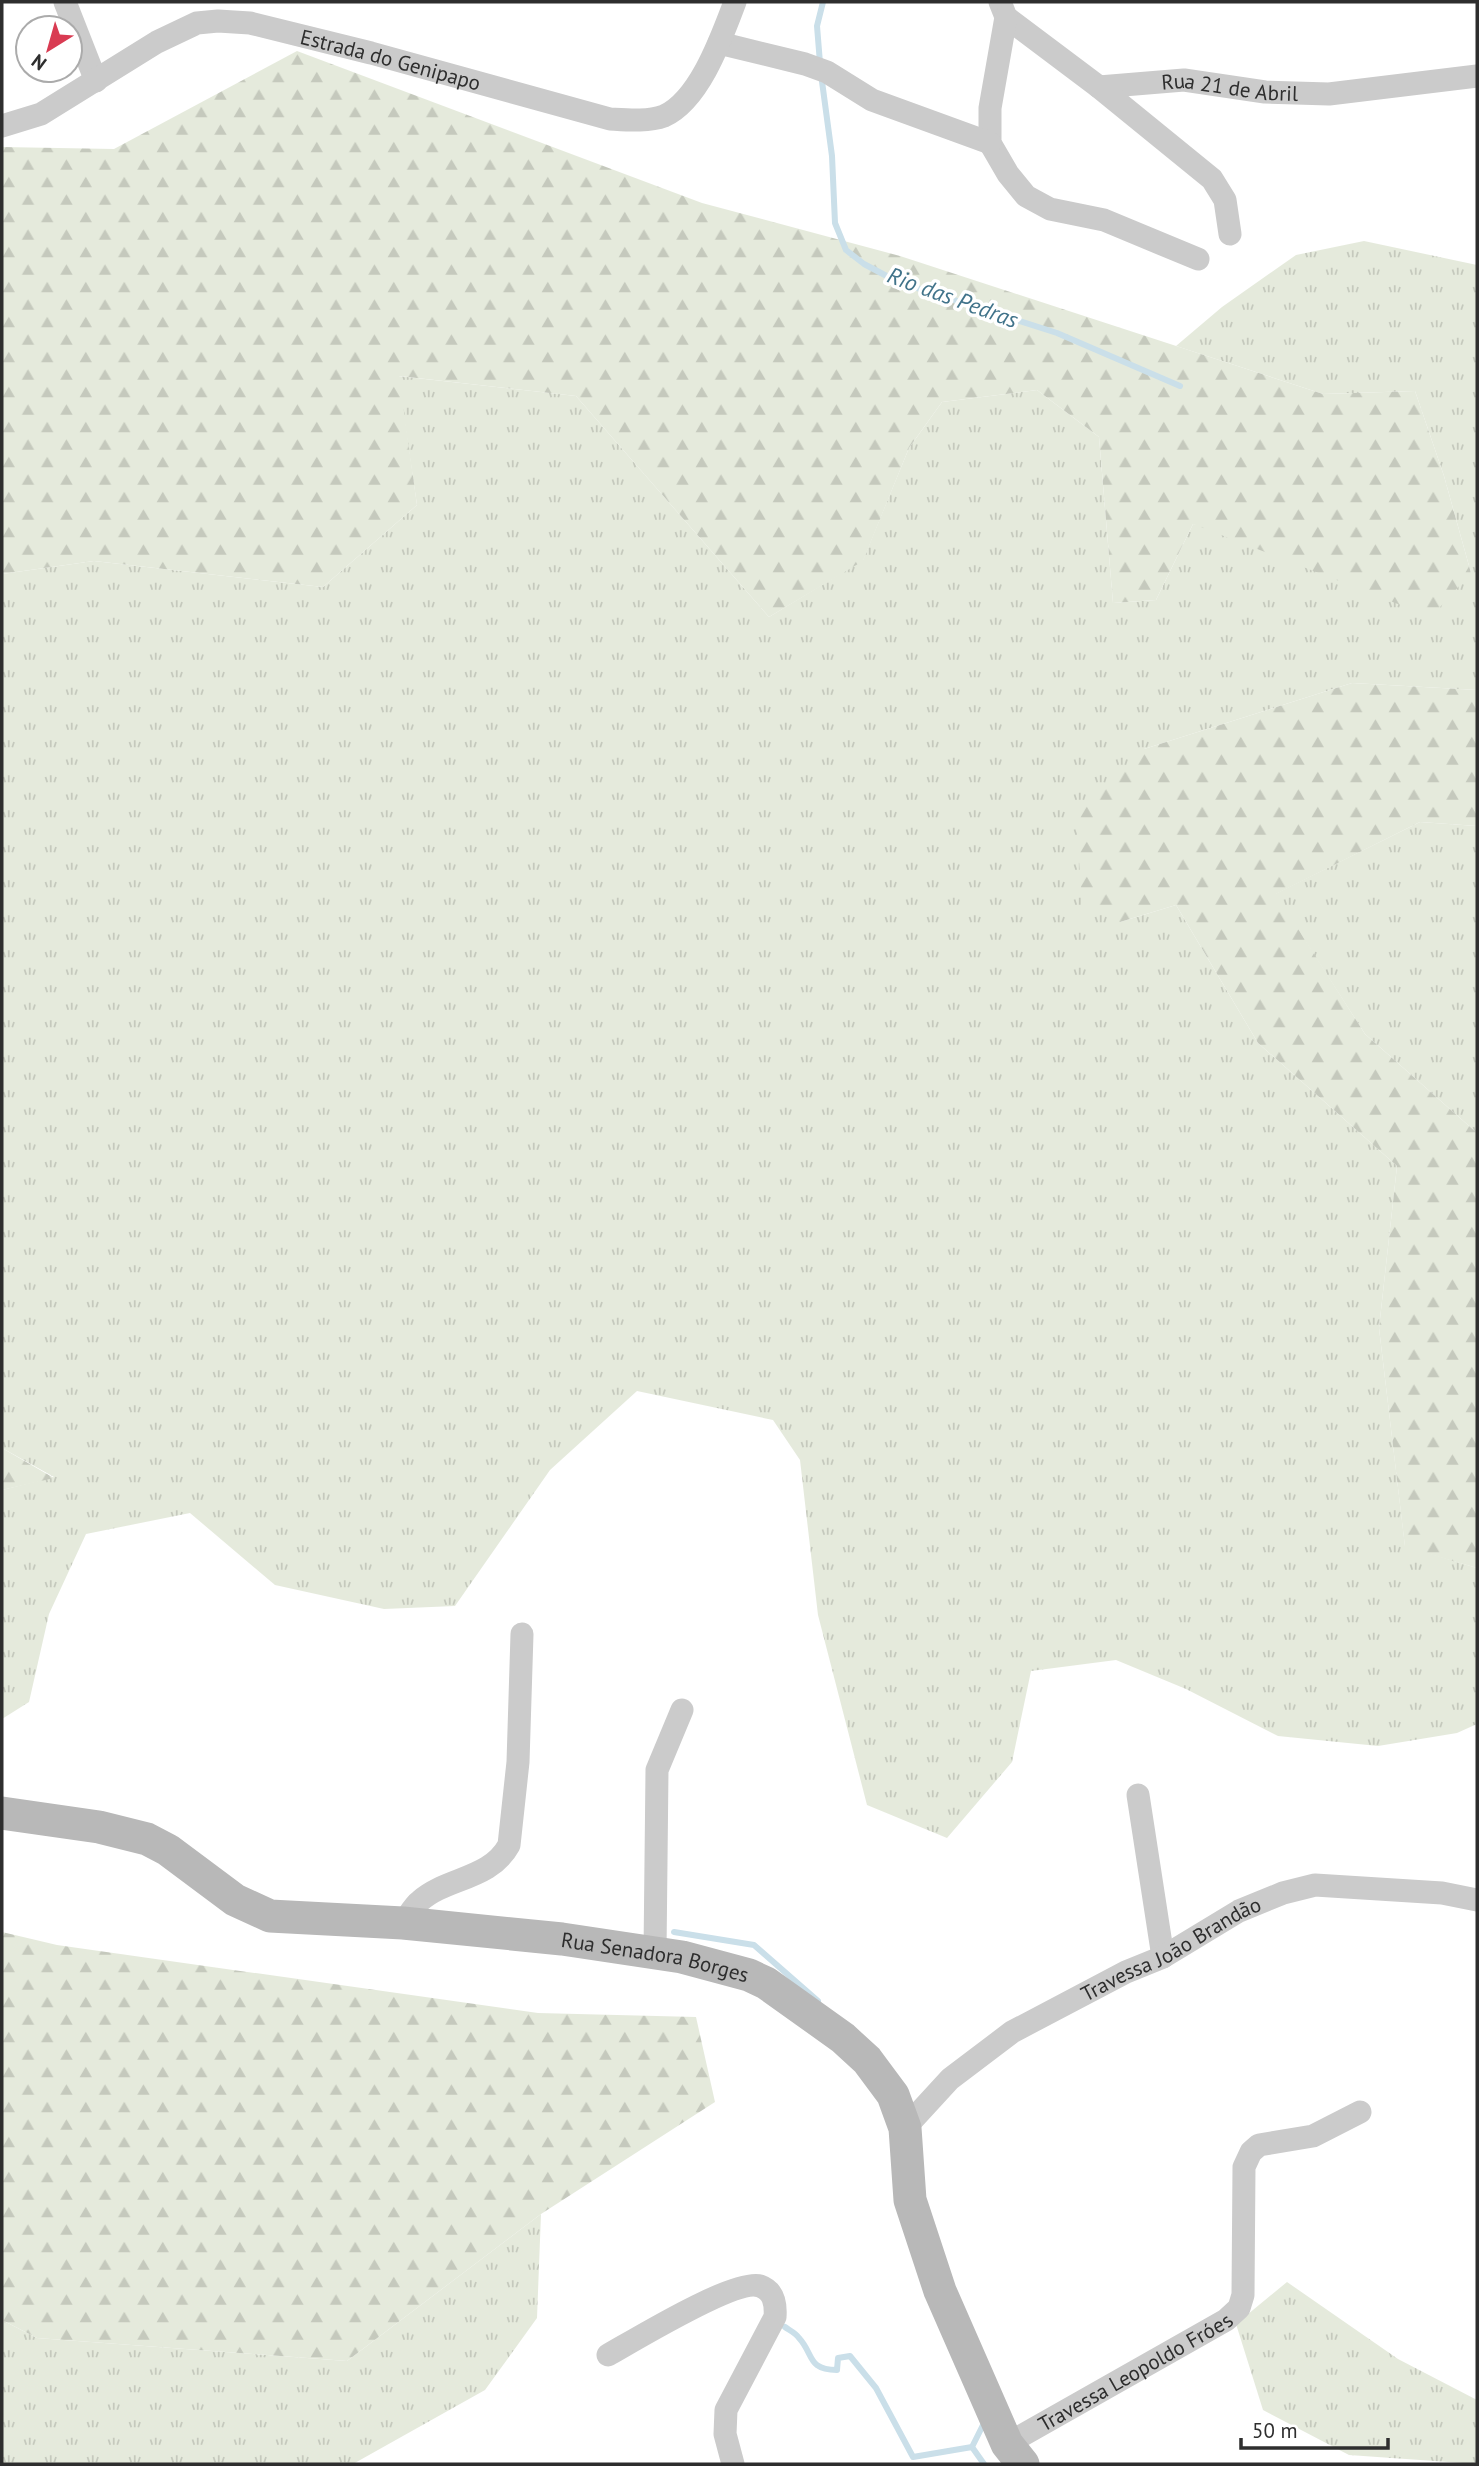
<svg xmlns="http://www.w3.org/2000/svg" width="1479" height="2466" viewBox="0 0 1479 2466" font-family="'PT Sans',sans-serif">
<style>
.grass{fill:url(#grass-tufts)}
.forest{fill:url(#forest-firs)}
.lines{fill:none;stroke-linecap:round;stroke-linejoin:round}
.stream{stroke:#cadfe9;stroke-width:6}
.street{stroke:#cbcbcb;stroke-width:23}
.secondary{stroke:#b8b8b8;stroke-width:33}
.labels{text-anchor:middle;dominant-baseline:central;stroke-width:7;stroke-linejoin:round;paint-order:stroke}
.street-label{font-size:21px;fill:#2e2e2e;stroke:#fff}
.water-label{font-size:23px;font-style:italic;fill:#41738a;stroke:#fff}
</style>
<defs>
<pattern id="grass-tufts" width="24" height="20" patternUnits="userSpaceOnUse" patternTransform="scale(1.75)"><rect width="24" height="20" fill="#e5eadc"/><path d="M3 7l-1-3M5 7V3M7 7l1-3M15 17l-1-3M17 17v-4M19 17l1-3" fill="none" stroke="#c5c9bd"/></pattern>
<pattern id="forest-firs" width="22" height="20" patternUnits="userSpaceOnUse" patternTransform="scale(1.75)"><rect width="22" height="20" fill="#e5eadc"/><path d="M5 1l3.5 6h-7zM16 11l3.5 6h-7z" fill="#c5c9bd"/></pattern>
</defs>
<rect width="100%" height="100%" fill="#fff"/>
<path class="grass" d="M1364,241L1477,265V690L1352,683L1144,749L1120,922L1176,905L1258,1043L1397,1166L1379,1328L1405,1546L1477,1568V1724L1457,1733L1378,1746L1278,1736L1186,1689L1116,1660L1031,1671L1012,1762L947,1838L867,1805L818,1615L800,1460L773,1420L637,1391L550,1470L455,1606L384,1609L275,1585L190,1513L86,1534L49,1614L29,1702L2,1719V1490L54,1477L2,1448V574L94,561L323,587L417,505L398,376L576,396L769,617L863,560L909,448L942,402L1037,390L1099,437L1113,603L1156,600L1193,524L1471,573L1444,476L1415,391L1323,394L1176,346L1222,307L1296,255Z
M1420,822L1477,826V1133L1365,1034L1275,894Z
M541,2214L537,2318L485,2390L353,2464H2V2320L37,2338L347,2361Z
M1287,2282L1398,2359L1477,2400V2464L1349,2455L1263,2410L1236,2324Z"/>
<path class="forest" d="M297,51L702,203L900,256L1323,394L1415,391L1444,476L1471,573L1431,617L1193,524L1156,600L1113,603L1099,437L1037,390L942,402L909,448L863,561L769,617L576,396L399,376L417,505L323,587L94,561L2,574V147L114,149Z
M1352,683L1477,690V826L1420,822L1276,894L1365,1034L1477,1133V1568L1405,1547L1379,1328L1397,1166L1258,1043L1176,905L1120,922L1082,905L1076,815L1144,749Z
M2,1448L54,1478L2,1490Z
M2,1932L57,1945L538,2013L696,2017L715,2102L541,2214L347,2361L37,2338L2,2320Z"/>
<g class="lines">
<path class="stream" d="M820,63L817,26L823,2
M821,74L832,156L835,223L846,250L864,264L898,282L1057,333L1180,386
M674,1932L754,1945L818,2001
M785,2327C789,2330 796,2333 799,2338C814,2354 807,2370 837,2370L838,2358L850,2356L876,2388L913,2457L972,2447L984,2464
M972,2447L984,2423"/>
<g class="street">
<path d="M65,2L96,81"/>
<path id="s1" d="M1000,2L1006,17L1099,87L1184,80L1265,92L1329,94L1477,76"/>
<path d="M1006,17L990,108V143L1008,174L1026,196L1050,209L1104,220L1198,259"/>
<path d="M719,43L805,64L827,72L872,100L990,143"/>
<path d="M1099,87L1212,179L1225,200L1230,234"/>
<path id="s2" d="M2,126L41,114L157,42L197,23L218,21L250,23L371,53L610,119C627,120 648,122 664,116C700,100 722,36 735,2"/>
<path d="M1138,1795L1163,1957"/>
<path d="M403,1923C408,1917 413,1906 420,1901C447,1877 490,1880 509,1845L518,1762L522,1634"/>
<path d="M655,1953L657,1770L682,1710"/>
<path id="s3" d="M905,2128L950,2079L1012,2032L1126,1972L1163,1957L1239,1911L1283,1893L1315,1885L1442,1893L1477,1900"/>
<path d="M608,2355C633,2341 736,2278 760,2286C774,2291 776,2304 775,2317L726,2410L725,2434L733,2464"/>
<path id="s4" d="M1007,2444L1226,2320L1239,2308L1243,2295L1244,2167L1251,2152L1259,2145L1313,2136L1360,2112"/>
</g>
<path class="secondary" id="s5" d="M2,1813L99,1827L147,1839L168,1850L235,1900L270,1916L403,1923L562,1939L682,1957L749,1975L766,1983L843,2038L867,2060L893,2095L905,2128L910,2200L940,2291L1007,2444L1023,2464"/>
</g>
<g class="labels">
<g class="street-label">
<text stroke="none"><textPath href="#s2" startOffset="420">Estrada do Genipapo</textPath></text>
<text stroke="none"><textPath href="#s1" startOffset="264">Rua 21 de Abril</textPath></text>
<text stroke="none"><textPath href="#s3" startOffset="324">Travessa João Brandão</textPath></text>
<text stroke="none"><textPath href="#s5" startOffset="681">Rua Senadora Borges</textPath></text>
<text stroke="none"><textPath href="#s4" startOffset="147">Travessa Leopoldo Fróes</textPath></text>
</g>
<g class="water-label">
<text transform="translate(953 297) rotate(20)">Rio das Pedras</text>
</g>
</g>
<rect width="1479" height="2466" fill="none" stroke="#2e2e2e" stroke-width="7"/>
<g transform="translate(49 49) rotate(217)"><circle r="33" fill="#ffffff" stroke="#ababab" stroke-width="2"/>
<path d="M0-5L12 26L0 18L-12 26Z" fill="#d93b52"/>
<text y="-10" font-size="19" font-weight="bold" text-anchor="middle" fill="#2e2e2e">N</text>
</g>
<path d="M1241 2438v10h147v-10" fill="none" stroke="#2e2e2e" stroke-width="3.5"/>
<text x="1252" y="2438" font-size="21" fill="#2e2e2e" stroke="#ffffff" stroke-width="5" paint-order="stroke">50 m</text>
</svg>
